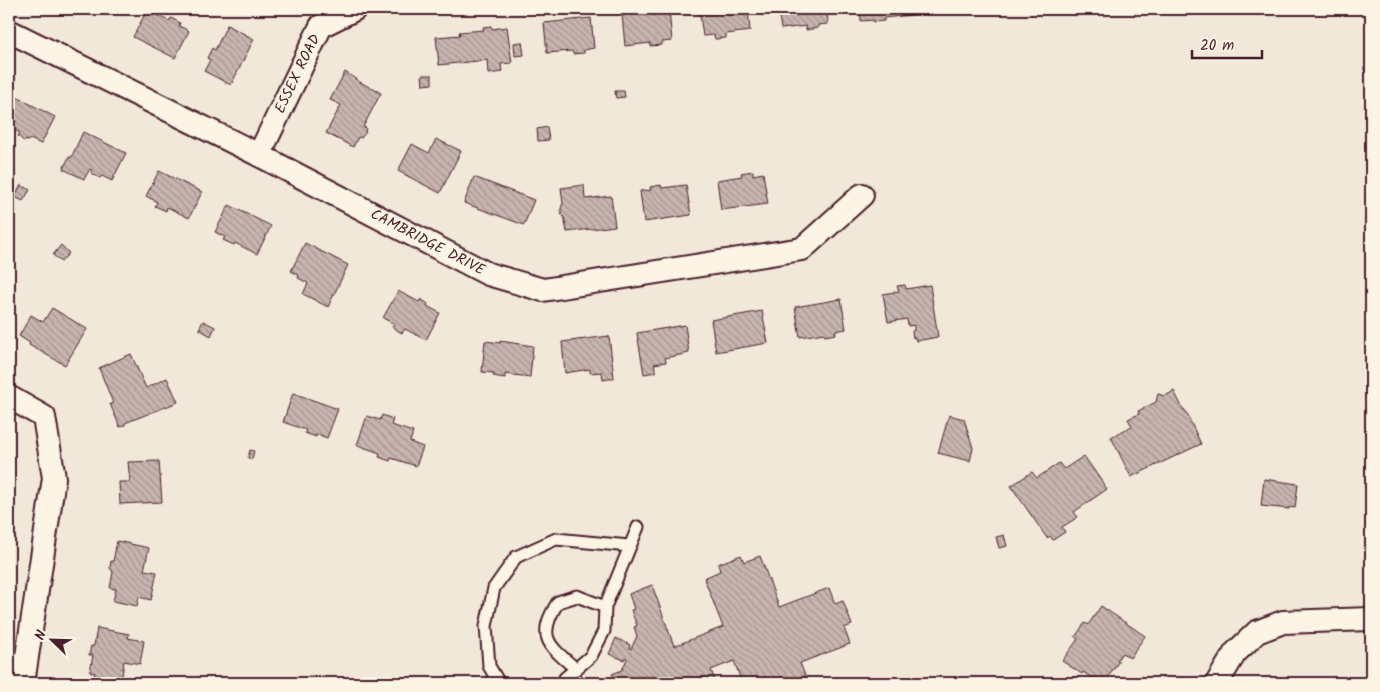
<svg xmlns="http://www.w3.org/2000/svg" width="1380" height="692" viewBox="0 0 1380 692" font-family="Kalam,sans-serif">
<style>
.building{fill:url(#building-back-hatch);stroke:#4a1f2b}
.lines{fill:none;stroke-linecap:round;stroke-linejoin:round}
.lane-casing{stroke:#4a1f2b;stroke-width:15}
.street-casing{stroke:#4a1f2b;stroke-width:26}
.lane{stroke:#fcf5e5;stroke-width:11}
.street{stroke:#fcf5e5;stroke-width:22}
.labels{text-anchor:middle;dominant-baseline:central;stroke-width:4;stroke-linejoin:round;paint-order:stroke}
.street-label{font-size:15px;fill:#4a1f2b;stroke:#fcf5e5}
</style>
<defs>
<pattern id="building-back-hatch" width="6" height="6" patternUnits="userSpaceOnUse" patternTransform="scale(1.25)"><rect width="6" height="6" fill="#c7b6af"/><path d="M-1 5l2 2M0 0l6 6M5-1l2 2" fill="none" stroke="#a4938f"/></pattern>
</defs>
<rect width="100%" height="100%" fill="#f1e8da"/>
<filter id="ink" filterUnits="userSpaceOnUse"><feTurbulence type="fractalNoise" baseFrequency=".02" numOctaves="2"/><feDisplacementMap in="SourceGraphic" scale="10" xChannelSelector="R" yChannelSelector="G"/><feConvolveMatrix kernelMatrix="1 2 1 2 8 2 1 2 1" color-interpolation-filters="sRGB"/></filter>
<g filter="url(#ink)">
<path class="building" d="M81,9H94L91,14Z
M699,9H748L750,31L726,34V38L715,39L714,35L703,36Z
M778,9H827L828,24L818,25V28L806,30V26L781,29Z
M860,9H911V15L884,18V21L873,22V20L861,21Z
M1201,9H1252V12L1202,13Z
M147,10L169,21L171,18L180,23L179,26L189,31L175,58L133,37Z
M669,10L672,41L662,42V45L650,46V43L625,46L622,15Z
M591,18L594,48L584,50V53L573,54L572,51L547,53L544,23Z
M227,25L254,39L231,85L204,71L210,60L207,58L212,48L215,50Z
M491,26L492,29L507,27L512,63L501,64L502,72L488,74L487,60L439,65L436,37L460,35L459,32L484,30L483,27Z
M522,42L524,55L515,56L514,43Z
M345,72L356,79V80L381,93L363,127L366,128L365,131L366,132L361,138L358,137L353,147L326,133L341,105L330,100Z
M422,75H432V84L423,85Z
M615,91H624L625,97L616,98Z
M9,93L55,117L41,144L30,139L28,141L26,140L25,142L18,136L20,133L9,127Z
M547,127L549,140L538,141L537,129Z
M83,132L126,153L112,181L102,176L100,178L91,173L92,170L90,169L84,179L63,169L69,157L71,158Z
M436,139L461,151L440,193L398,171L412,144L429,153Z
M159,171L202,192L189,218L167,207L166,211L155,206L157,202L146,196Z
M753,171V175L763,173L768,204L721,210L717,180L742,176L741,173Z
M474,177L534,200L524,225L464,203Z
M21,185L30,190L23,201L15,197Z
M584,185L585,199L611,196L615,226L567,232L564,217L561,214V208L563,203L561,188Z
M661,185L662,188L686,185L691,215L644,222L640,191L651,190L650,187Z
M229,205L271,226L257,254L235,243L234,245L223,240L225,237L215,232Z
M305,243L348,265L328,307L303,294L308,283L298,278L299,275L291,271Z
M61,245L69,253L61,262L53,255Z
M905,285L906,289L930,285L938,337L916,341L915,337L913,338L912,331L914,330V325L908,326L907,319L888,322L883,294L899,291L897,286Z
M398,291L419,302L421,299L428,304L427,306L440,313L426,340L405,329L402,333L392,327L394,324L383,318Z
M841,299L846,329L835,331L836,334L825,336L824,333L800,337L795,307Z
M52,308L87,329L65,365L29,345L30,343L19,336L31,315L43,322Z
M762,311L768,343L716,352L711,320Z
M203,321L215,327L211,336L199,329Z
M685,325L689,353L665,358L666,362L654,364L656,372L644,374L637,333Z
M609,336L614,378L603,380L602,372L590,373V369L565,373L562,342Z
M485,341L500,343V341L533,346L530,377L505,374V378L493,376L494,373L482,372Z
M131,354L146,388L167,378L178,402L125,423V425L120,427L110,404L113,403L99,368Z
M1174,391L1183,409L1185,410L1201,444L1131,477L1111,437L1132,426L1128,419L1139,414L1138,411L1156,402L1158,394L1165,396Z
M293,393L338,409L327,438L317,434L316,437L305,433L306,430L283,422Z
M382,415L393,419L391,425L413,432L410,442L423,447L416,466L391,458L390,461L379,457L380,453L357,445L367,416L380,420Z
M949,415L964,419L973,448L970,461L938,453Z
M250,450L254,451L252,459L248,458Z
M1084,456L1107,489L1074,512L1078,517L1062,527L1065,532L1053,540L1050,536L1047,538L1011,486L1032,472L1037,478L1059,463L1064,469Z
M159,461L162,502L120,504L119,482H130L128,462Z
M1264,479L1298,484L1295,508L1289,507V509L1261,506Z
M1004,535L1007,546L999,548L996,537Z
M117,541L149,548L144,570L157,572L151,600L139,597L137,606L113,601L116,589L110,588L113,572L110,568L111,561L113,562Z
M741,555L744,562L760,556L779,607L829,588L835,604L843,601L852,625L844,628L850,644L800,663L808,683H742L734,661L711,670L714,678L712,683H598L614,677L612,674L622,670L627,659L625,657L624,660L609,654L616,638L630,645L629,648L631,649L637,636L634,627L637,626L631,610L634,609L629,594L652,585L674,646L723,627L704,578L720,571L718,564Z
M1101,606L1145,636L1130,658L1122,653L1117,660L1119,661L1104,683H1100L1083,672L1082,674L1062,661L1078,639L1075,637L1085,623L1088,625Z
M97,628L129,634L128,638L144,641L140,664L124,661L122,676H118L116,683H93L95,673L90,672L93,655H89L91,646H94Z"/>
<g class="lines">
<defs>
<path id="lane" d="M576,669C548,645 536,637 558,602L577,596L605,607
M499,683L489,666L486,626L494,588L516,557L556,539L629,546
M563,683L565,678L591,656L604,631L605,607L638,527"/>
<g id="street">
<path id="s1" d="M9,31L259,155L488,274L543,290L802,249L862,195"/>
<path id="s2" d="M259,155L321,26L355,9"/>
<path d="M9,397L44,417L54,478L23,683"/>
<path d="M1217,683L1235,653L1257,632L1283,622L1371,619"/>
</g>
</defs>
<use href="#lane" class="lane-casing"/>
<use href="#street" class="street-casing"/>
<use href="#lane" class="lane"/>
<use href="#street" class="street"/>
</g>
</g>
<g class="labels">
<g class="street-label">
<text stroke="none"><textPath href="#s2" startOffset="90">ESSEX ROAD</textPath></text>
<text stroke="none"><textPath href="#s1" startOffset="469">CAMBRIDGE DRIVE</textPath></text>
</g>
</g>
<rect width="1380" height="692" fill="none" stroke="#fcf5e5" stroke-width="30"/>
<rect x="15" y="15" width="1350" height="662" fill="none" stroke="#4a1f2b" stroke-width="2" filter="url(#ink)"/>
<g transform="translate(52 640) rotate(293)" stroke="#fcf5e5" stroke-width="4" paint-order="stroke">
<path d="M0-4L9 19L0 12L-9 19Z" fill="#4a1f2b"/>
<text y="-8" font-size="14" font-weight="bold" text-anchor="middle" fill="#4a1f2b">N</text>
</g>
<path d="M1192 50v8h70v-8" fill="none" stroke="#4a1f2b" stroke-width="2.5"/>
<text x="1200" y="50" font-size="15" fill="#4a1f2b" stroke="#fcf5e5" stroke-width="4" paint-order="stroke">20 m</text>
</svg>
